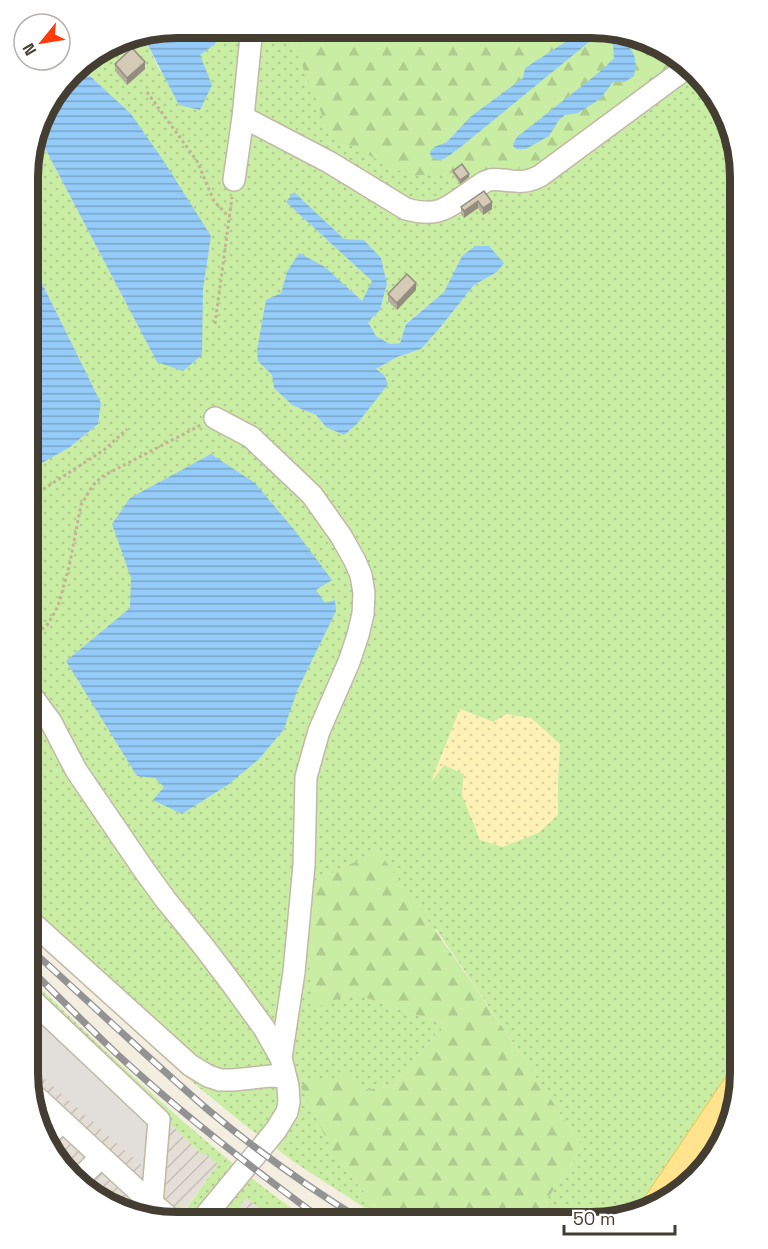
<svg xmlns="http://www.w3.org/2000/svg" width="768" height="1249" viewBox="0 0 768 1249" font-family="'Space Grotesk',sans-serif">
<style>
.industrial{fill:url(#industrial-furrows)}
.grass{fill:url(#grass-dots);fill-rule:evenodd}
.forest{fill:url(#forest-firs)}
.sand{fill:url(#sand-dots)}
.parking{fill:#e2dfda}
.water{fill:url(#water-rules)}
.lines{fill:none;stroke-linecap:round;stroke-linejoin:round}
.minor-casing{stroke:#c1b9a5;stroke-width:24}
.major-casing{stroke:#f1c750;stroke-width:28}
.path{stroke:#c2b392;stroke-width:3;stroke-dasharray:3 3;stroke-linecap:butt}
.minor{stroke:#fff;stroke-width:21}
.major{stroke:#ffe38d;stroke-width:26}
.rail-casing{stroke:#939393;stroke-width:7}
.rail{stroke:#fff;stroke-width:4.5;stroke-dasharray:14;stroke-linecap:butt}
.wall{fill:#b6ae9c}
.shaded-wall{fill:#948d7f}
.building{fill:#d4cab5;stroke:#948d7f;stroke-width:1.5}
.rim{fill:none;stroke:#443d31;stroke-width:8}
</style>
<defs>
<pattern id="industrial-furrows" width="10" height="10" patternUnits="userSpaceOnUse" patternTransform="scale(1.5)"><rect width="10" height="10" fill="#e4ded6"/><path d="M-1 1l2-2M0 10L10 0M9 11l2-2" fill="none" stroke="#c5bfb8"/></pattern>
<pattern id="grass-dots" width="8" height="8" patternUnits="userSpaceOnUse" patternTransform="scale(1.5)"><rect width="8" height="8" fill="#c9eda3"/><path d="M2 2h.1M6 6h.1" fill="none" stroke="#aecc8d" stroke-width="1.8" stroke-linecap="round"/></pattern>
<pattern id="forest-firs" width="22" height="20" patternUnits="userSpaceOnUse" patternTransform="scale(1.5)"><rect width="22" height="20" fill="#c9eda3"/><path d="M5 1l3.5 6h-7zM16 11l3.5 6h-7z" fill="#aecc8d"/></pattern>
<pattern id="sand-dots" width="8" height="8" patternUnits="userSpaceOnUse" patternTransform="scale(1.5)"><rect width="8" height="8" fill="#fdf1b6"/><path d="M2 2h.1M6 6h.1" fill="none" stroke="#dad09d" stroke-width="1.8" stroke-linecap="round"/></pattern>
<pattern id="water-rules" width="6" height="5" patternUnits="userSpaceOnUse" patternTransform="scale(1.5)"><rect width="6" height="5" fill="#94cbf8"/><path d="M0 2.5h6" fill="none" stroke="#7aa6c9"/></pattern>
</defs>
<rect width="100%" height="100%" fill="#f3eee0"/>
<path class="industrial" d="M27,987L203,1155L205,1152L218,1164L184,1210L165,1221H156L85,1191L38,1130L27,1073Z
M246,1198L268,1214L262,1221H253L238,1209Z"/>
<path class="grass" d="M218,27L297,28L296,50L691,69L730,119L741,176V1083L710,1163L649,1211L592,1222H531L583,1148L510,1038L436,929L313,1008L352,993L444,1024L394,1086L364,1090L335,1156L380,1212L418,1221H385L297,1164L245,1125L180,1072L27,933L28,471L70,447L98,424L101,403L33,265L28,264V157L36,131L157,361L203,290L211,236L90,76L66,79L78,64L119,38L142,34L160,71L211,85L199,55L215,44L221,35ZM286,202L344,239L364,240L381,258L387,284L380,310L368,322L376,336L390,344L400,343L406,323L444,292L462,256L497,272L474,285L439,329L421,349L397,357L376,369L326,427L316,415L292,405L274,388L272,375L258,360L257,350L281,293L287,272L325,267L362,302L373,281ZM460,709L493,722L507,714L558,784V815L462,795L464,774L444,765L432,779Z
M27,976C117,1062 207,1150 310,1221H262L267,1214L246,1198L238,1209L253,1221H165L178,1205L185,1210L218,1164L205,1153L203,1155L27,987Z"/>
<path class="forest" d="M297,28L621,30L683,58L547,167L409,176L330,135L296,50Z
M378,851C449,948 517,1047 583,1148L531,1222L418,1221L380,1212L335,1156L300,1085L347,1075L364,1090L394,1086L444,1024L352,993L313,1009L306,934L311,883Z"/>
<path class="sand" d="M460,709L493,722L507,714L531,718L560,744L558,784V815L538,833L503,847L480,840L462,795L464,774L444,765L431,782Z"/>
<path class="parking" d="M27,1007L151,1123L148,1171L27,1063Z"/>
<path class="water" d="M176,27H218L221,35L215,44L200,55L212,85L200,110L179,105L142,34Z
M584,30H614L617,38C634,48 638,57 634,76L625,82H613L600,99L578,113L565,115L559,120L549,136L526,149H516L513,146L514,142L517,137L602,70L614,58L613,45L609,39L602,38H594L457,150L444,159L437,160L431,157L430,152L434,147L447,142L470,117L523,78L525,68Z
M90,76L131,114L163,160L211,236L203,290L202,355L183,371L157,362L36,131L43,110L66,79Z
M294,192L344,239L364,240L381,258L387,284L380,310L368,322L376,336L390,344L400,343L406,324L444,292L462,256L475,246H489L504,263L497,272L474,285L439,329L421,349L397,357L376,369L384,375L388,384L357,424L344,435L326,427L316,415L292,405L274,388L272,375L258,361L257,350L266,300L281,293L287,272L299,253L325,267L362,301L372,281L286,202Z
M28,264L33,265L101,403L98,424L70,447L28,471Z
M211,454L255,483L296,532L332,580L316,590L325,603L335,600L336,611L297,691L284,729L259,759L229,784L182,814L153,800L164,787L155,778L137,776L66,661L130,608L131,578L112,524L130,498Z"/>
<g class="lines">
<defs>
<path id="minor" d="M243,117L329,162L406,209C440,218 447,208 474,189C479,186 484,181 490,180C494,179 500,180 504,180C518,182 527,183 540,176L689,66
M234,180L243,117L252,27
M215,418L251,437L312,495L341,536L355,561L361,575L364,593L363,614L358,635L349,662L319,731L306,777L304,865L294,972L281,1058
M28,691L51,722L76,770L144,870L165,899L204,947L232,984L264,1028L281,1058L288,1086L289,1102L287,1112L276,1130L201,1221
M27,918L190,1065L208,1076L220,1080H233L271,1076L286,1077
M27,998L33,1001L159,1120L152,1204
M31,1092L136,1189L173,1221
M45,1139L62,1121
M79,1179L101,1157"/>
<path id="major" d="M655,1206L741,1078"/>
</defs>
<use href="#minor" class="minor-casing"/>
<use href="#major" class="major-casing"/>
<path class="path" d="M147,92L197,161L214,201L229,217
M215,324L232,197
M28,499L104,450L127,429
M28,641L48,624L58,606L69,567L81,505L93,485L103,476L201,425"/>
<use href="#minor" class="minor"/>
<use href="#major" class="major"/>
<defs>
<path id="rail" d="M27,946C87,1000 146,1056 207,1109C256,1150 309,1188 363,1221
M27,966C57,995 87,1026 118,1055C183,1115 253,1169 324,1221"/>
</defs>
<use href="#rail" class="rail-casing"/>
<use href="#rail" class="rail"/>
</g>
<path class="wall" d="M115,64L145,69L127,85L115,71Z
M453,171L469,177L460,184L453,174Z
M484,191L492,209L483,215L478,208L464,218L461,214V207Z
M416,290L397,310L388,301V294Z"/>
<path class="shaded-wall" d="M145,62V69L127,85V78Z
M469,174V177L460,184V180Z
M478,201V208L464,218V211Z
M492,202V209L483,215V208Z
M416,283V290L397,310V303Z"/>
<path class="building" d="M132,48L145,62L127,78L115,64Z
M462,164L469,174L460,180L453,171Z
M484,191L492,202L483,208L478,201L464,211L461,207Z
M407,274L416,283L397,303L388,294Z
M85,1185L89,1189L86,1191L81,1186Z"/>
<path d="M0 0H768V1249H0ZM177 38H591A139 139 0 0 1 730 177V1073A139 139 0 0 1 591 1212H177A139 139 0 0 1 38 1073V177A139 139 0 0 1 177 38Z" fill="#fff" fill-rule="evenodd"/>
<path class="rim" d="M177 38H591A139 139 0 0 1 730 177V1073A139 139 0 0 1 591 1212H177A139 139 0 0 1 38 1073V177A139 139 0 0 1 177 38Z"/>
<g transform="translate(42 42) rotate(240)"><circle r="28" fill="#ffffff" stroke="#b4b1ad" stroke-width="1.5"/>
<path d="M0-4.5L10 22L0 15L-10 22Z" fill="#ff3a0b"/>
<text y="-9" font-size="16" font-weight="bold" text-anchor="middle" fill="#443d31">N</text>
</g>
<path d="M564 1225v9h111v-9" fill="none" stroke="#443d31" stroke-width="3"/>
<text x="573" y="1225" font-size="18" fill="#443d31" stroke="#ffffff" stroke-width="4.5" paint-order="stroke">50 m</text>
</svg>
